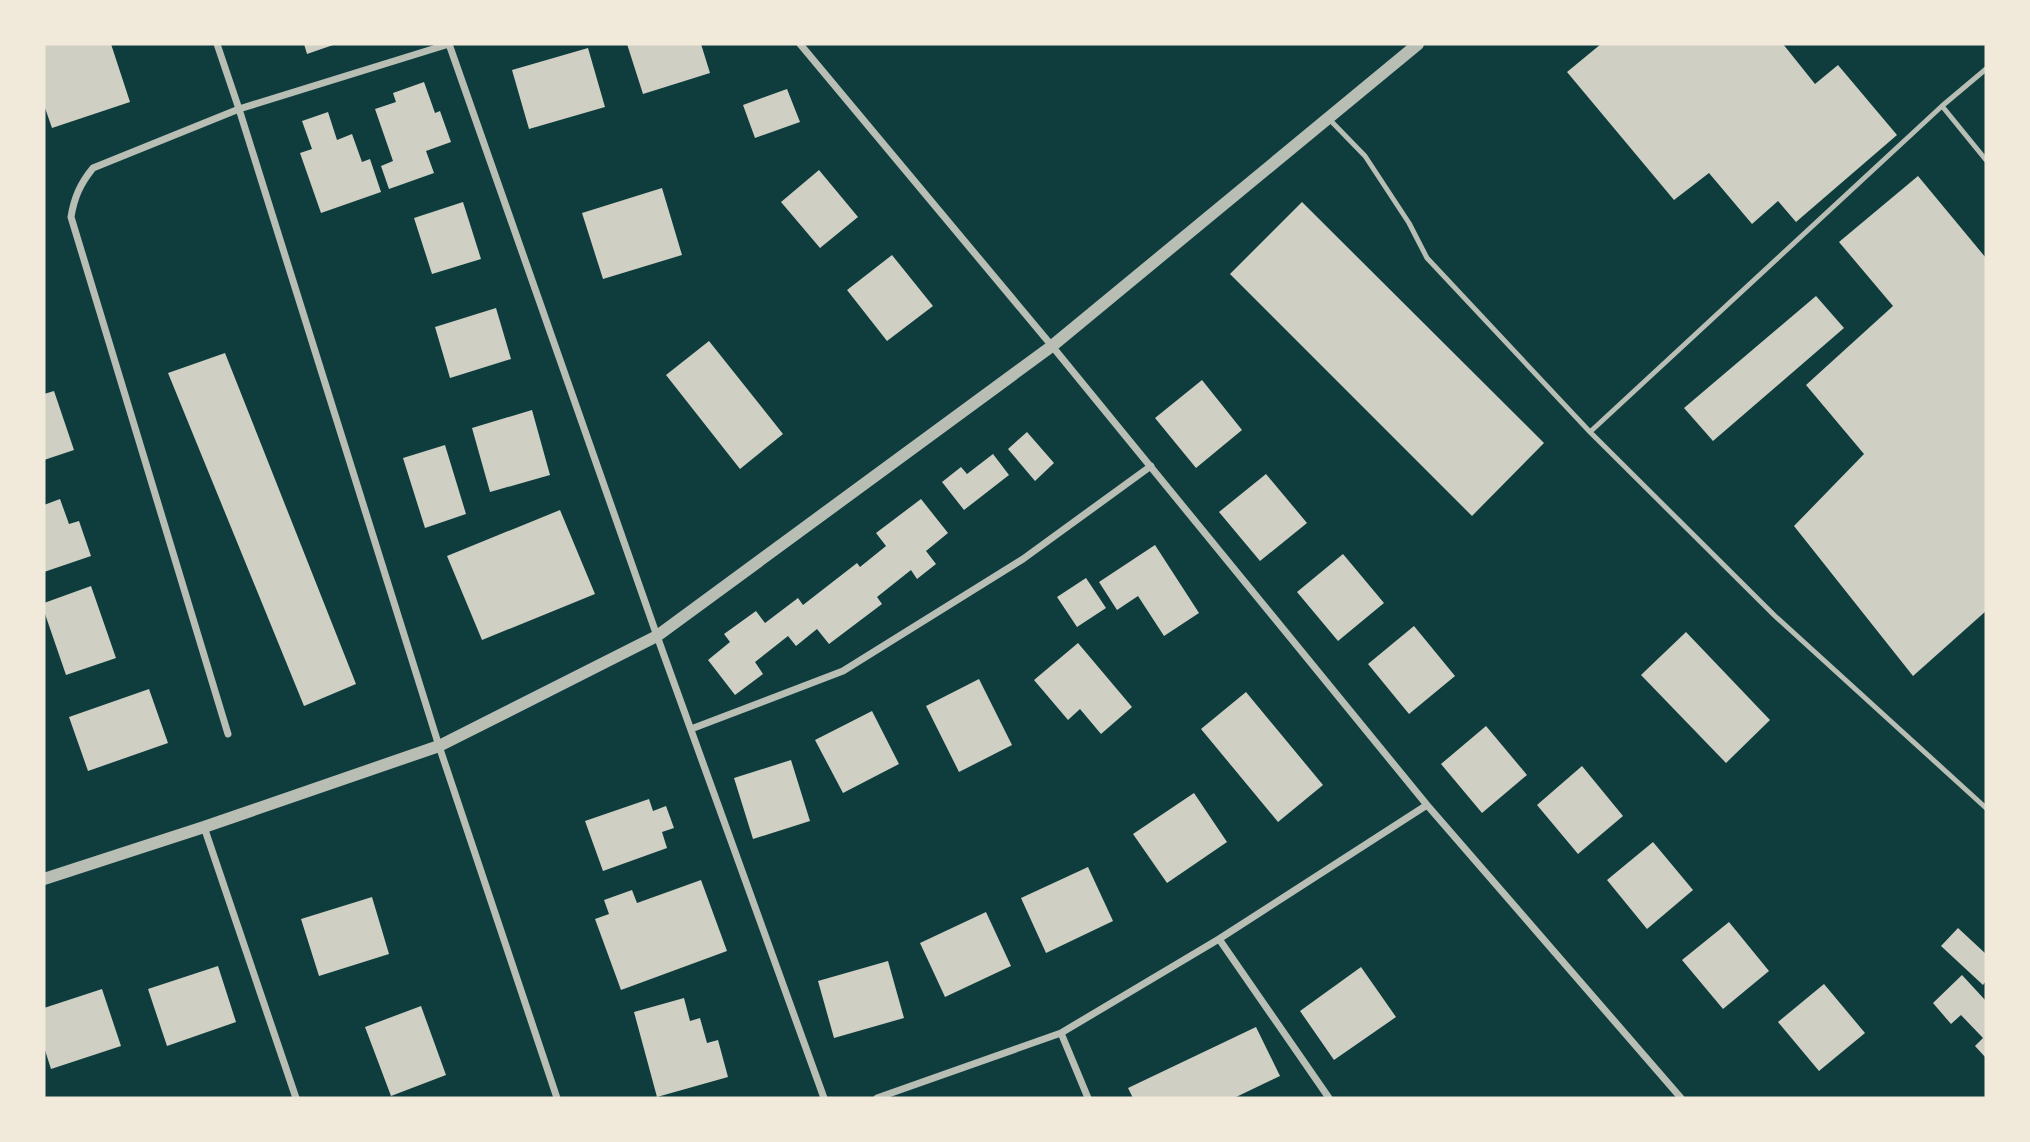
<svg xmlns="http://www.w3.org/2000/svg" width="2030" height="1142" viewBox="0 0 2030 1142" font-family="'Titillium Web',sans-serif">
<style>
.building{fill:#cfcfc3}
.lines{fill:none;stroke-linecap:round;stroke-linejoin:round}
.service{stroke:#b8beb3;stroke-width:5}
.minor{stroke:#b8beb3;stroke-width:7}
.tertiary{stroke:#b8beb3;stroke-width:12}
</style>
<rect width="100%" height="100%" fill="#0f3d3e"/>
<path class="building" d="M44,44H111L130,102L52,128L44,105Z
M304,44H336L307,54Z
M627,44H701L710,73L643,94Z
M1601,44H1783L1815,84L1838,65L1897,135L1796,222L1778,201L1752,224L1709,173L1674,200L1567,72Z
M588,48L605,107L529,129L512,70Z
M424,82L435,113L440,111L451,142L426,151L434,173L389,189L381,166L393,161L375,109L396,102L393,93Z
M787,89L800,122L755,138L743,105Z
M328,112L337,140L352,134L362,162L370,159L381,192L321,213L300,153L312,149L302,121Z
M819,170L858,217L820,248L781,202Z
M1918,176L1986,258V611L1913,676L1794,526L1864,454L1806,385L1893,306L1839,242Z
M662,188L682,255L603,279L582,213Z
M463,202L481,259L432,274L414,218Z
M1302,202L1544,443L1472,516L1230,274Z
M892,255L933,306L887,341L847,290Z
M1816,296L1844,328L1713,441L1684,408Z
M496,308L511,359L450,378L435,327Z
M709,341L783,434L740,469L666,375Z
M225,353L356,684L304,706L168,373Z
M1202,380L1242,430L1196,468L1155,418Z
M54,391L74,450L44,460V394Z
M532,410L550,475L490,492L472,428Z
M1027,432L1054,463L1035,481L1008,449Z
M445,445L466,514L425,528L403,458Z
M993,454L1009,475L964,510L942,482L961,467L967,474Z
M1266,474L1307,523L1260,561L1219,512Z
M60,499L69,524L79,521L91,556L44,572V505Z
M921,499L948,533L926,551L936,564L917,579L911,570L877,597L882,604L829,644L817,629L796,646L788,636L755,662L763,674L735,695L708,660L730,642L724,634L756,611L765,623L798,598L803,605L857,563L860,567L886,546L876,533Z
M560,510L595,594L482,640L447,556Z
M1155,545L1199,613L1164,636L1138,596L1117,610L1099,582Z
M1343,554L1384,603L1338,641L1297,592Z
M1086,578L1106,608L1077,627L1057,597Z
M91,586L116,658L66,675L44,611V603Z
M1414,626L1455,676L1409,714L1368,664Z
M1686,632L1770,720L1726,763L1641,675Z
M1078,643L1132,707L1101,734L1080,709L1068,720L1034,680Z
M979,679L1012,745L959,772L926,706Z
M149,689L168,743L88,771L69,717Z
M1246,692L1323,785L1278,822L1201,729Z
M872,711L899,764L843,793L815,740Z
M1486,726L1527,775L1482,813L1441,764Z
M791,760L810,821L753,839L734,778Z
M1582,766L1623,816L1578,854L1537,805Z
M1194,793L1227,842L1167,883L1133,834Z
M649,799L653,811L666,806L674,828L662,832L667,848L603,871L585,821Z
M1653,842L1693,890L1647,929L1607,880Z
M1088,867L1113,921L1046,953L1021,898Z
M701,880L727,951L621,990L595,919L609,914L604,900L632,890L637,903Z
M372,897L389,954L319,976L301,919Z
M986,912L1011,966L945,997L920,943Z
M1729,922L1769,971L1723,1009L1682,960Z
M1958,928L1986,954V981L1983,985L1941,946Z
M888,961L904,1018L834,1038L818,981Z
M218,966L236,1022L167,1046L148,989Z
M1361,967L1396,1017L1334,1060L1300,1011Z
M1962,975L1986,1001V1058L1975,1046L1983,1038L1961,1015L1951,1024L1933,1003Z
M1824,984L1865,1033L1819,1071L1778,1022Z
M102,989L121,1046L51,1069L44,1047V1008Z
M684,998L690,1021L700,1018L707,1043L718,1040L728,1077L657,1097L634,1012Z
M421,1006L446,1075L391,1096L365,1027Z
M1256,1027L1280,1076L1234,1098H1133L1128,1088Z"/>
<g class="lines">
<path class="service" d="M1942,106L1986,160
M1329,119L1365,156L1409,223L1427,258L1590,432L1775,616L1986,808
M1590,432L1942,106L1986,69"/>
<path class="minor" d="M217,44L239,109L439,746L557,1098
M449,44L657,636L824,1098
M800,44L1052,346L1427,805L1681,1098
M691,729L843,671L1023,559L1151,466
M228,734L71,217C74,198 80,184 93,168L239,109L449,44
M204,827L296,1098
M1219,939L1329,1098
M1061,1033L1088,1098
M877,1098L1061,1033L1219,939L1427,805"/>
<path class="tertiary" d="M44,879L204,827L439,746L657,636L1052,346L1418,44"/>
</g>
<rect width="2030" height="1142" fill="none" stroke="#f1e9da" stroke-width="91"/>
</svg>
